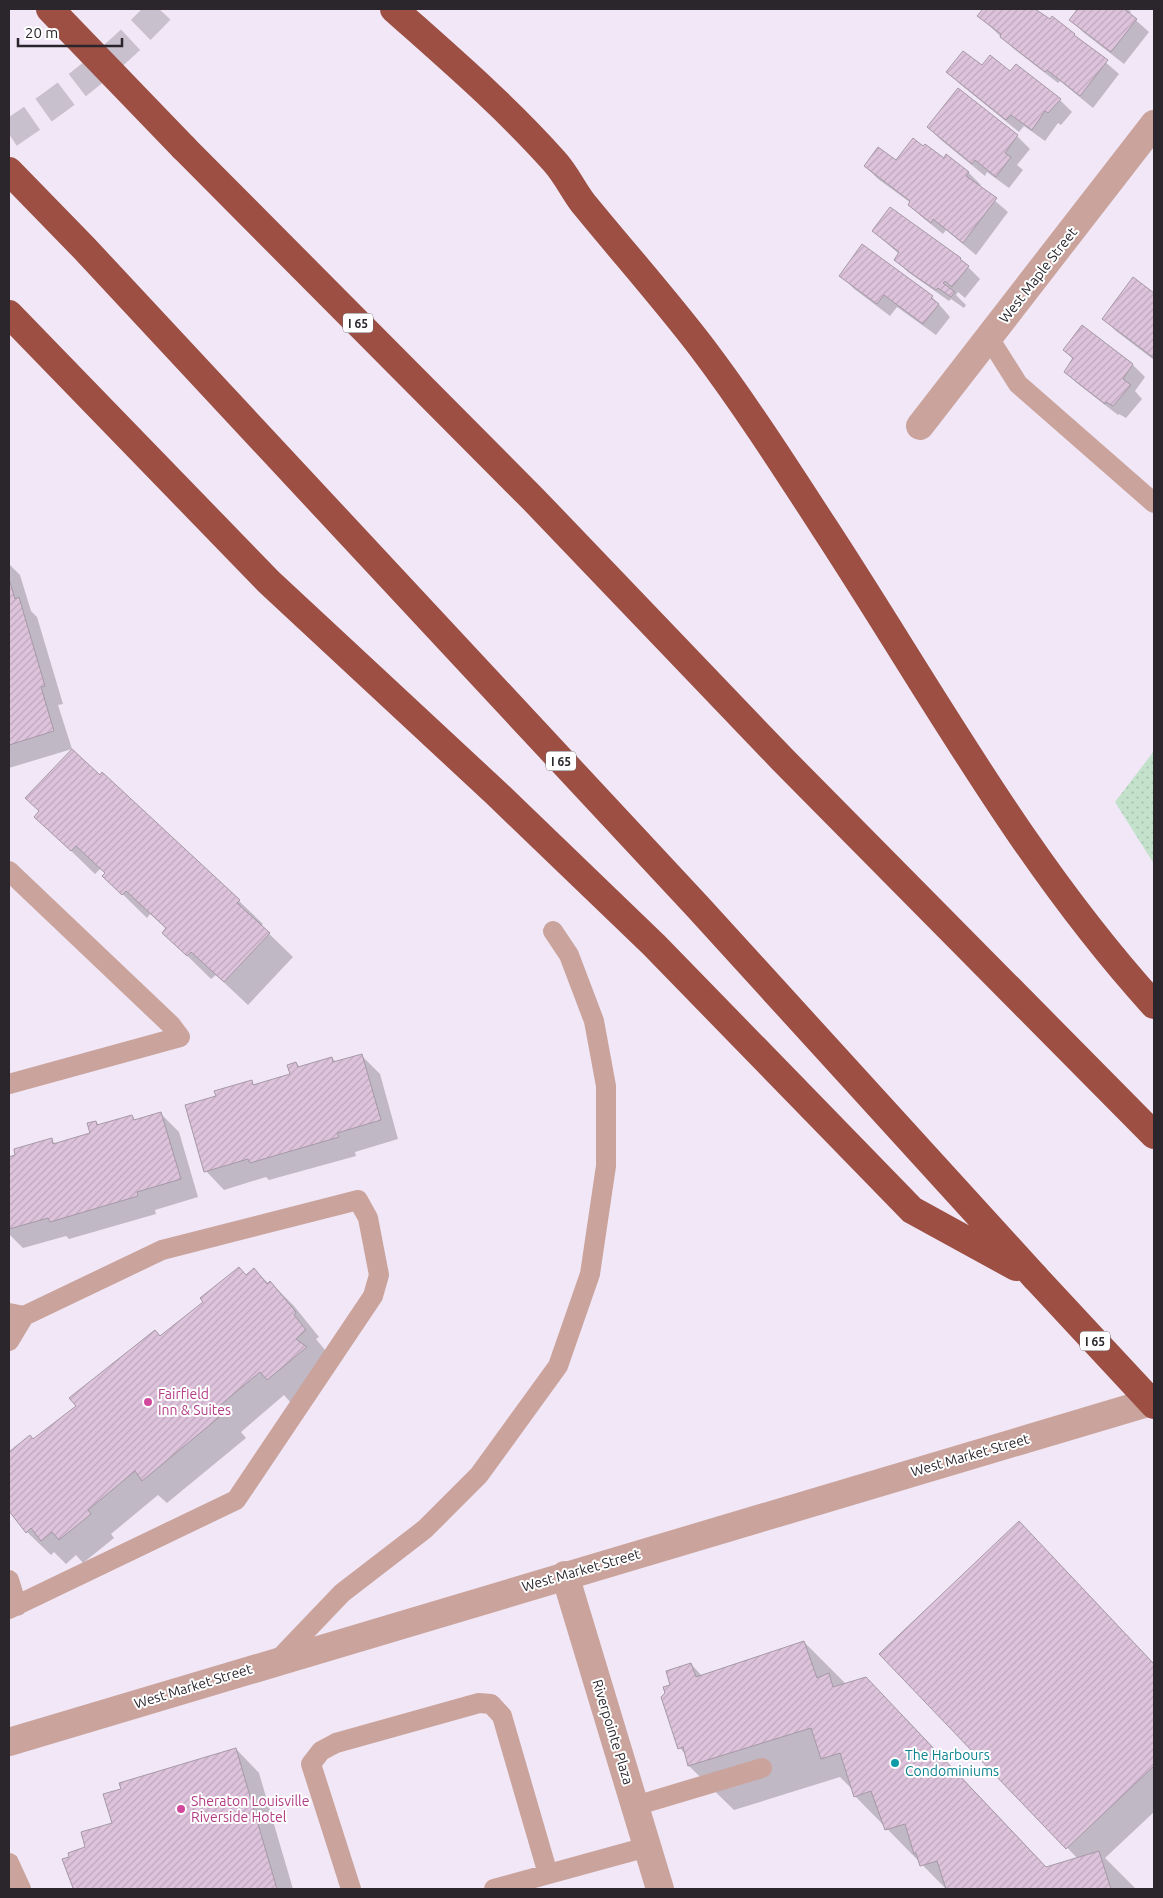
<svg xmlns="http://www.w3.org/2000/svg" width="1163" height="1898" viewBox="0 0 1163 1898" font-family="Ubuntu,sans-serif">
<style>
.park{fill:url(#park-dots)}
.shadow{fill:#0003}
.building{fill:url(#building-hatch);stroke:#a699a5}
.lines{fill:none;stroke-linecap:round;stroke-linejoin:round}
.secondary-tunnel{stroke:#c9c0ce;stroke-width:28;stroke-dasharray:28 14;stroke-linecap:butt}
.service{stroke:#caa49c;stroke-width:20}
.minor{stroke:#caa49c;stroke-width:28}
.tertiary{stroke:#caa49c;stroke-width:28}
.motorway{stroke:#9c4f42;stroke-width:28}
.motorway-bridge{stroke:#9c4f42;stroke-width:28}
.hotel-dot{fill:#d1479c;stroke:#fff;stroke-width:2}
.culture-dot{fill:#0f9aa8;stroke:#fff;stroke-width:2}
.labels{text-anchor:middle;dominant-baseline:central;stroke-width:4;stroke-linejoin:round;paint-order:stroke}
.shield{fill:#fff;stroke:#6a676b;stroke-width:1}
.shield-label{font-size:12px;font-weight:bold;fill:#2a262c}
.street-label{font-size:14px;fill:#2a262c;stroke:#fff}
.hotel-label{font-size:14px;fill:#b23c85;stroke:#fff;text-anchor:start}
.culture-label{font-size:14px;fill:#0d838f;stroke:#fff;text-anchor:start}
</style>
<defs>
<pattern id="park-dots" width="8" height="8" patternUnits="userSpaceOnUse" patternTransform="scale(1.25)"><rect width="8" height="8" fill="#c3e1cb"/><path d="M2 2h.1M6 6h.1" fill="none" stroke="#a8c1ae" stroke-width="1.8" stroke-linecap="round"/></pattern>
<pattern id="building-hatch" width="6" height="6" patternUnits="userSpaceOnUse" patternTransform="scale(1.25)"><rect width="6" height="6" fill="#ddc3dc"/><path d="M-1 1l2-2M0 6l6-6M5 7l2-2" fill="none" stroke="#bea7bd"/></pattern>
</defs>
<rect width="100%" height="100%" fill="#f1e7f7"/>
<path class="park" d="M1154,751V864L1115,802Z"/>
<path class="shadow" d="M985,9H1033L1074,35L1119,74L1093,108L1060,81L1058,83L1014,49L979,16Z
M1074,9H1128L1131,12L1129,14L1149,32L1124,64L1083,32L1071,20L1077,12Z
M983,67L1010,73L1060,100L1072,112L1061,125L1058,123L1045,141L1024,126L1019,132L960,84L948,72Z
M958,90L1017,136L1030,149L1017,165L1023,170L1009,188L987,172L985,176L941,140L928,127Z
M923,148L944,160L946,156L969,173L981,185L979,187L1008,212L976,255L946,230L943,234L922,217L909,205L911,203L878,179L865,166L896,162Z
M873,231L960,259L980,279L965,298L958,292L956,295L966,305L964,308L951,299L949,301L908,272L896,260L899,254Z
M862,246L932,297L944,310L950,317L936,335L897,307L890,316L853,288L841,275Z
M1133,278L1154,294V360L1116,331L1104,319Z
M1082,327L1133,365L1145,377L1135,391L1142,399L1126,418L1119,414L1118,415L1078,384L1065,372L1074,360L1064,350Z
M9,564L20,575L31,611L37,617L63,704L58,705L72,749L9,768Z
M36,817L239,901L263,924L261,926L293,957L248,1005L216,975L211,979L164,933L167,929L150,914L147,918L104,876L106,874L101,868L95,874Z
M361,1055L380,1074L398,1139L355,1152L356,1156L269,1180L266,1177L224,1190L206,1171L217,1097L251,1081L255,1086L292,1075L296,1063L300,1067L332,1058L336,1062Z
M161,1114L179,1132L198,1197L155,1210L156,1214L69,1239L66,1236L23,1248L9,1234V1158L51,1140L56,1144L91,1134L96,1122L100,1126L132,1116L136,1121Z
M254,1269L269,1284L270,1282L294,1306L319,1337L316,1339L329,1355L291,1403L284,1395L241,1432L246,1438L167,1503L158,1495L111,1534L114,1538L83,1563L76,1555L66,1564L54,1552L51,1555L27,1532L9,1509V1454L29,1437L33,1441L161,1337Z
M1042,1546L1154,1664V1812L1105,1858L1136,1889H946L855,1796L853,1790L840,1777L734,1810L689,1766L686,1755L680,1748L671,1685L691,1664L702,1676L804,1642L846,1684L865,1678L910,1723L1047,1868L1078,1859L881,1654Z
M236,1749L259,1773L293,1889H75L64,1859L87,1848L114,1824Z"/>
<path class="building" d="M983,9H1035L1050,19L1052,16L1075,34L1074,35L1108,60L1080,96L1047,70L1045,72L1000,37L1001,34L977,16Z
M1076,9H1124L1137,19L1111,52L1069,20L1077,10Z
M963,51L982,65L990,55L1010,71L1016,64L1061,99L1048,113L1045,111L1032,130L1011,115L1006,120L946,72Z
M958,88L1018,135L1005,153L1011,157L996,177L975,160L972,164L927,127Z
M913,138L923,146L925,144L944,158L946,154L969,172L966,176L997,198L963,243L933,219L931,223L908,205L910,201L864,166L878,147L896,160Z
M890,207L961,258L960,259L969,266L952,287L945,281L943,283L955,292L951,297L938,288L936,290L915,276L894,260L899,252L872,231Z
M862,244L933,296L931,298L939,304L923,324L884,295L877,304L839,276Z
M1133,277L1154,293V358L1102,319Z
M1082,325L1133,364L1123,379L1131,385L1113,406L1106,402L1105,404L1064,372L1073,358L1063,350Z
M9,579L15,599L19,597L45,686L41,687L54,731L9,745Z
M72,749L100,775L102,772L240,900L237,903L270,933L224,982L191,952L187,956L162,933L166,928L126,891L122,895L102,876L105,873L76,846L71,851L34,817L39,811L25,798Z
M362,1054L381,1120L337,1133L339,1137L250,1163L248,1159L204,1172L185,1105L216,1096L214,1091L252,1080L253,1085L290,1074L287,1065L296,1062L298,1067L332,1057L333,1062Z
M161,1112L181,1179L137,1192L138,1196L50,1222L48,1218L9,1229V1157L15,1155L14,1149L52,1138L53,1144L90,1133L87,1123L96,1121L97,1125L132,1115L134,1120Z
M239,1267L246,1275L254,1268L267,1284L270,1281L296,1312L294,1315L306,1330L296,1339L307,1347L267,1380L260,1372L218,1407L223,1414L142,1481L135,1471L88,1510L91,1514L59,1540L52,1532L41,1541L31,1528L26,1533L9,1511V1452L30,1435L33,1439L76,1406L69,1398L155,1330L160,1336L203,1302L200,1298Z
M1019,1521L1154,1664V1766L1066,1849L879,1654Z
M804,1641L817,1678L829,1673L833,1687L866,1677L1046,1867L1099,1851L1111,1889H946L937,1861L920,1866L916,1853L914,1854L905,1824L885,1830L871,1791L854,1797L840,1753L821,1759L811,1728L688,1766L683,1747L678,1749L661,1697L665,1693L663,1687L670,1685L666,1671L691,1663L696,1677Z
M236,1748L277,1889H70L73,1888L62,1859L69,1857L68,1853L85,1847L81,1832L112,1823L103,1794L121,1789L119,1783Z"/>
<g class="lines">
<path class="secondary-tunnel" d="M9,134C63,98 117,57 161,9"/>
<path class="service" d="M989,338L1018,384L1154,503
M9,871L171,1025L180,1037L9,1084
M9,1313L24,1316L162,1250L358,1200L368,1218L379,1275L373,1296L236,1500L9,1609
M9,1341L24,1316
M9,1580L17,1606
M278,1660L342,1593L425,1529L479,1475L558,1366L590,1274L606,1166V1086L594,1021L569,955L553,931
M635,1806L762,1768
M9,1863L21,1889
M351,1889L311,1764L321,1751L336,1743L479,1703L491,1704L502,1716L548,1874
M494,1889L647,1847"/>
<path class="minor" d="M920,426L1154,124
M565,1575L660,1889"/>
<path class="tertiary" d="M9,1742L1154,1401"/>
<path class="motorway" d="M394,9C449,58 505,106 554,161C566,174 573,190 583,203C623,252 665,299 703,349C746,406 785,467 824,527C930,689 1023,861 1154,1005
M184,148L533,499L782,759L1154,1135
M9,171L84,248L697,906L1035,1277
M9,314L269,582L496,793L654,945L912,1210L1016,1267"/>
<path class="motorway-bridge" d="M50,9L184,148
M1035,1277L1154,1405"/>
</g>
<g class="hotel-dot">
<circle cx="148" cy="1402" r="5"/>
<circle cx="181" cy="1809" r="5"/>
</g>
<circle class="culture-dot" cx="895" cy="1763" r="5"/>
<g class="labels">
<g class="shield">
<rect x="343" y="313.5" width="30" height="19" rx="4"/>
<rect x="546" y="751.5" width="30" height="19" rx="4"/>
<rect x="1080" y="1331.5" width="30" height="19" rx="4"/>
</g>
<g class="shield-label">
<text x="358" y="323">I 65</text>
<text x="561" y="761">I 65</text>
<text x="1095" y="1341">I 65</text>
</g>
<g class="street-label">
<text transform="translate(1038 275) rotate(-52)">West Maple Street</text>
<text transform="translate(970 1455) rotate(-16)">West Market Street</text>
<text transform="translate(581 1570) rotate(-16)">West Market Street</text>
<text transform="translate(193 1686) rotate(-17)">West Market Street</text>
<text transform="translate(613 1732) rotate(73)">Riverpointe Plaza</text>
</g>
<g class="hotel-label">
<text x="158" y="1394">Fairfield<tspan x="158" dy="16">Inn &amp; Suites</tspan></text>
<text x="191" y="1801">Sheraton Louisville<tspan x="191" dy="16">Riverside Hotel</tspan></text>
</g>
<g class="culture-label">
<text x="905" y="1755">The Harbours<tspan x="905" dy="16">Condominiums</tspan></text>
</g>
</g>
<rect width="1163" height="1898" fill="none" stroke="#2a262c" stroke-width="20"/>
<path d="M18 38v8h104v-8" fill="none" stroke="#2a262c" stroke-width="2.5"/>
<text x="25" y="38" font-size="15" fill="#2a262c" stroke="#ffffff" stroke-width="4" paint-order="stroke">20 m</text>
</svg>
